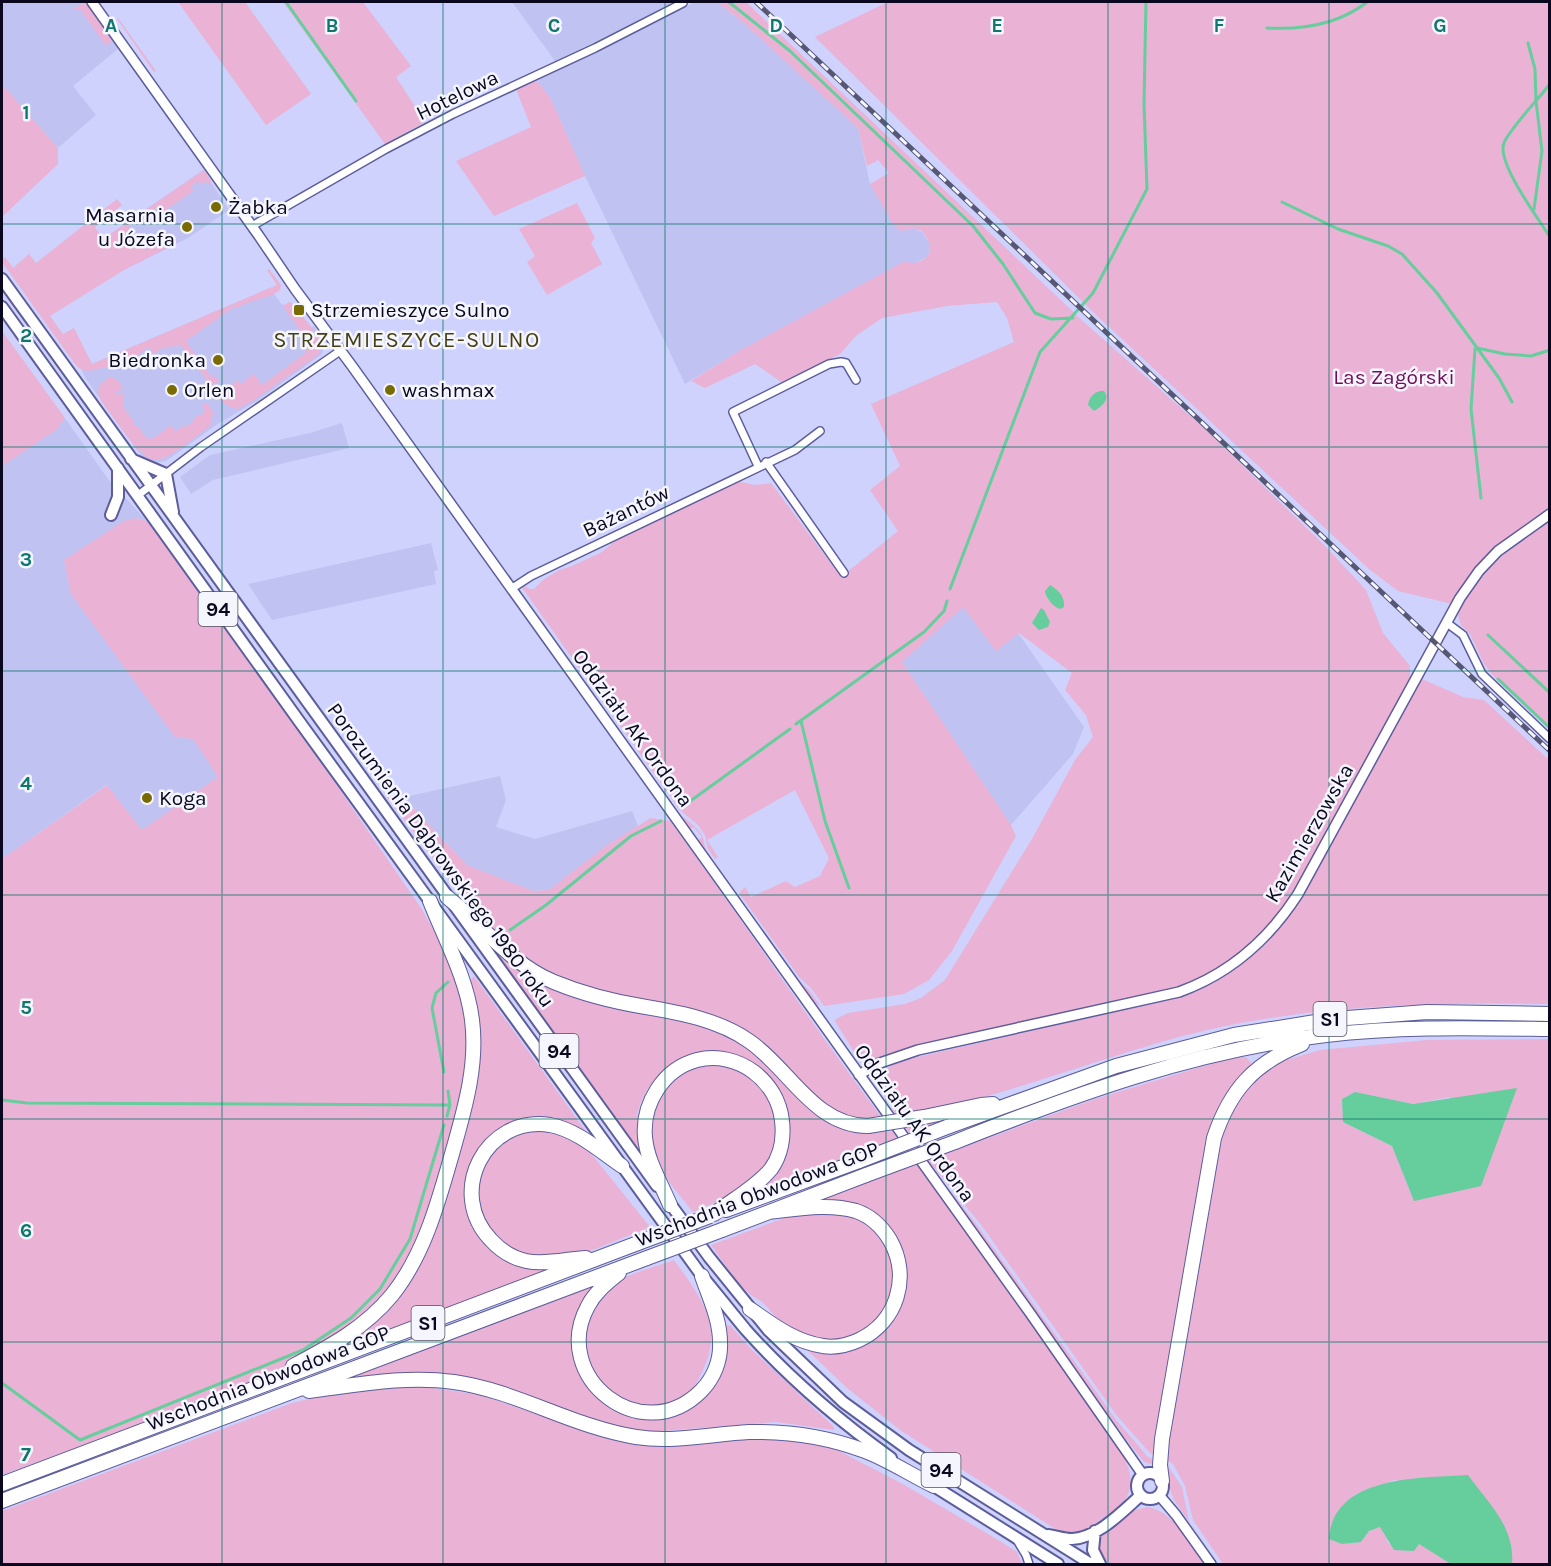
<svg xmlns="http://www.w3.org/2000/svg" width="1551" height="1566" viewBox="0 0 1551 1566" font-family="Karla,sans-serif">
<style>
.built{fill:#c0c3f2}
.green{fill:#eab2d5;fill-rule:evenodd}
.water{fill:#66cd9c}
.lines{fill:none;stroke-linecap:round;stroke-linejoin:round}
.stream{stroke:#66cd9c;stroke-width:3}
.minor-casing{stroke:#5c5d9b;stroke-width:10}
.tertiary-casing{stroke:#5c5d9b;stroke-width:12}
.primary-casing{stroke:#5c5d9b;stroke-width:14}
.motorway-casing{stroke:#5c5d9b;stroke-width:16}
.minor{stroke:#fff;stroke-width:7}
.tertiary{stroke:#fff;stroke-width:9}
.primary{stroke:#fff;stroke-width:10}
.motorway{stroke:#fff;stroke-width:14}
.rail-casing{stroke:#565775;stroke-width:5}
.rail{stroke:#f5f6fd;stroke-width:3;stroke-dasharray:9;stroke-linecap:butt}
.motorway-bridge-casing{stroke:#5c5d9b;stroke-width:16;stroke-linecap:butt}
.motorway-bridge{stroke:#fff;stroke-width:14}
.grid{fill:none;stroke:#0f766e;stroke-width:1.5;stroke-opacity:0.55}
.poi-dot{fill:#786b04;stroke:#f5f6fd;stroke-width:2}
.labels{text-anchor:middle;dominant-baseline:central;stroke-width:5;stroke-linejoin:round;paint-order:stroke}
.shield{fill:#f5f6fd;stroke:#504f62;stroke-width:1.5}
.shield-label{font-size:20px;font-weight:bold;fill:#09081f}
.street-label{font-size:21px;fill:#09081f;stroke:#f5f6fd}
.poi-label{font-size:21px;fill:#09081f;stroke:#f5f6fd;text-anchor:start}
.park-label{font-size:21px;fill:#710d58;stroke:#f5f6fd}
.neighbourhood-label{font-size:22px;letter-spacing:1.5px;fill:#453f16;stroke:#f5f6fd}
.grid-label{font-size:20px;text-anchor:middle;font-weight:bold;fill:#0f766e;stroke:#f5f6fd;stroke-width:5;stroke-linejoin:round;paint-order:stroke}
</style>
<rect width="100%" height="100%" fill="#ced2fc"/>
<path class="built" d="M2,2H86L119,48L73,86L96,115L58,148L2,84Z
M512,2H679L555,61Z
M695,2H717L747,26L858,128L870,184L901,231L913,228L922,232L930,244V250L927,257L915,263L909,264L739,351L685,384L585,176L551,99L537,81Z
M203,170L229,210L188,238L124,270L103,239Z
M270,288L282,305L292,303L311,327L314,326L325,343L322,354L257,401L219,423L166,461L156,463L143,458L86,379L80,367L92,364Z
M65,418L108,479L147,521L135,518L64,560L71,594L175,737L193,739L218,777L142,830L106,785L2,859V466L56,430Z
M342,423L349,448L213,480L191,494L180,477L210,455L310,433Z
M431,543L438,570L434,571L436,584L359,601L272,620L248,584Z
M963,607L996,650L1018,633L1084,727L1073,754L1011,825L902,662Z
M500,776L506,800L496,827L535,839L632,811L638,826L607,845L549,890L533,891L467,865L415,810L405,797Z"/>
<path class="green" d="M85,2L112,40L106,46L80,9H74Z
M178,2H245L311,94L266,125Z
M283,2H363L411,66L396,77L425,122L385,144Z
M717,2H746L1085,323L1207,431L1326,547L1366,590L1383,633L1410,666V680L1396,705L1286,904L1272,922L1235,957L1211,973L1191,982L1158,992L912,1047L868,1060H859L835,1021L836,1019L848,1013L905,1004L921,998L945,980L1032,839L1075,760L1093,737L1086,715L1065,690L1072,673L1019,633L996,651L963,607L902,662L1011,825L1016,836L952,951L929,980L904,994L824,1006L811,988L800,978L739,893L745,887L751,897L786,881L795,887L820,876L829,858L795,790L707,840L718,857L715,859L708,849L705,835L698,825L680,810L521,586L523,585L530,589H534L543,580L559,570L572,566L602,552L622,535L736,481L755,485L771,483L841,577L898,531L870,490L900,466L871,404L1014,342L1007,318L997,302L947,306L882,318L857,335L840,354L783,383L755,364L705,388L691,381L739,351L905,261C913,266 928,261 930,250C931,243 926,237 922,231L913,228L901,231L893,224L870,184L889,173L878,160L867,166L858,128L747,26Z
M888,2H1549V507C1508,537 1478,559 1452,604L1398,591L1369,569L1093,312L815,37Z
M118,18L151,64L156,71L154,72L117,19Z
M537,81L551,99L585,176L494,216L456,161L531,127L516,89Z
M2,84L58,148V164L2,217Z
M204,170L211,181L210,185L207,181L201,185L198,181L191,186L192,189H196L167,209L171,216L165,218L157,207L128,227L144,250L169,232L177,243L124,270L50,316L63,334L74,328L92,364L277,285L267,270L269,269L281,285L280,290C269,299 250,299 237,308L235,306L186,341L212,378L215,376L219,381L213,385L210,384L180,344L174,348L172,345L166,349L164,347L154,354L148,347C140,354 131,363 120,366C115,367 110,366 106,367C81,374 81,372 67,353L2,262V259L5,257L13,268L29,254L36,263L117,199L122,205L95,227L103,239Z
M577,203L595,238L591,243L602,264L547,295L527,262L535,256L519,229Z
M289,302L294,305L315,332L306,339L283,306Z
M2,331L65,418L56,430L2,466Z
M317,334L322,346L318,355L254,400L238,409C230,408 225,405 220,398L222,397V392L238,380L241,384L254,374L262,385L307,352L304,347L309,343L308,341Z
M108,378C116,377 120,382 123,389L116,392L119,396L123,391L124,408L134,422L132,424L134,426L136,424L147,439L154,438L171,425L176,431L185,425L186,427L195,420L194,418L202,414L205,410L202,405L205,403L209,405L213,413L210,426C198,435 169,460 155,460C148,460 144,455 140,449L138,451L101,401L98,392L99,386Z
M135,518L147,521L335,783L421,908L438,938L457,984L467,1031L466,1056L461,1098L431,1203L416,1244L398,1279L371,1311L312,1353L281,1370L235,1389L2,1475V859L107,785L142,830L218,777L193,739L175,737L71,594L64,560L124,521Z
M1549,521V729L1495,678L1484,664L1470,634L1461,625L1458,616L1461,607L1476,583L1503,555Z
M541,618L548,631L678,813C686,820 699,827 703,838C705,847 706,853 712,861L697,841L702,837L694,827L689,830L538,620Z
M1422,679L1463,697L1484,700L1549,760V1004C1425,1002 1300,1005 1179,1037C1085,1063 994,1100 898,1117L877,1085C880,1071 888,1067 900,1061L1179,997L1213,983L1245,961L1264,943L1295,908Z
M386,796L415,810L467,865L533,891L549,890L607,845L651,818L670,821C742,919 809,1021 882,1118L862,1121L838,1112L817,1098L754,1037L595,992L548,974L522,958L474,912Z
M737,895L798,980L809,990L821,1007L811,1000Z
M494,948L524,974L554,989L580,998L714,1029L742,1043L762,1058L806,1104L836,1125L846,1130L867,1133L892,1131L897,1138L756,1191C765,1179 777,1168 784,1155C791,1142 789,1128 787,1114C781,1074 739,1045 699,1053C684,1056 666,1068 656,1079C647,1088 641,1099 638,1111C635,1126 639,1142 642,1156Z
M474,976L590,1137C577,1130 564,1120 549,1118C523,1115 508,1123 491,1140C486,1145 479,1150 475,1156C452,1190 468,1241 504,1259C520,1267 541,1265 559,1267L338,1348L391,1304L468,1121L476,1086L480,1060L479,1033L469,982Z
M1549,1039V1564H1223L1193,1520L1185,1486L1173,1464L1163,1458L1211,1170L1231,1109L1256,1077L1276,1063L1320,1050L1427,1040ZM1355,1092L1413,1104L1450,1097L1414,1201L1392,1146L1343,1122L1342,1099ZM1395,1480L1485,1498L1495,1511L1404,1551L1388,1543L1385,1533L1380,1527L1369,1531L1361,1542L1342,1544L1354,1495Z
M1240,1057H1246L1251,1063V1067L1225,1100L1157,1457L1149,1452L1117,1416L982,1226L928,1160L1095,1099L1220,1061Z
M715,1062C726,1066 741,1068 750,1074C763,1082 768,1095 773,1108C793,1166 737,1194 693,1212L664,1176L654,1155L650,1126L659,1095L678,1074L690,1068Z
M953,1118L910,1134L906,1128Z
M532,1130H553L585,1146L650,1227L588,1252L562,1257L520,1255L499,1241L478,1209V1176L494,1149L511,1136Z
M917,1164L1115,1441C1148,1494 1125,1505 1081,1532L1076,1534L1060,1532L900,1430L847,1388L805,1348L865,1343L906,1273L904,1255L897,1238L883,1222L818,1201Z
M939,1179L952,1193L979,1228L1117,1421L1148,1457L1157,1461L1155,1465L1144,1462L1125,1438Z
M812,1212C823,1212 837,1211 848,1214C937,1243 885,1381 788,1328C778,1322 771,1310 762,1302C759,1299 754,1298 751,1295C735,1282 723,1261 711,1245L787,1217Z
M674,1260C700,1296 725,1326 702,1372C689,1400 675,1407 645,1405C639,1405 632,1406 626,1404C610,1398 589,1369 585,1352C582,1341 586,1330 590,1321C595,1304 604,1291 619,1281C633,1272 658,1266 674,1260Z
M594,1284L597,1285C592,1299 575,1343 576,1355C576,1366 581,1375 587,1384C614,1428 674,1430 708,1393C714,1385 722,1375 724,1365C727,1353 725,1341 724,1329L727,1325L731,1326L751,1349L834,1427V1430L776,1422L649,1432L621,1429L503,1387L338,1380L539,1307Z
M420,1386L480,1395L605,1437L632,1443L752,1438L813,1443L835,1449L901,1483L995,1538L1017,1552L1022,1564H2V1511L292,1403C334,1392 377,1388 420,1386Z
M1166,1463L1182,1487L1189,1521L1219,1564L1174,1500L1167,1481Z
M1148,1507C1174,1512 1191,1544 1205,1564H1111C1099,1556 1093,1545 1104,1532L1134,1510Z"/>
<path class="water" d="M1100,391H1104C1111,400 1101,407 1094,411L1088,405C1089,398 1093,393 1100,391Z
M1050,585C1058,590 1065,596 1064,607L1060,609C1053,607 1046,598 1045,591Z
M1041,608L1044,610L1050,622L1048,627L1039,630L1032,623Z
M1517,1088L1481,1186L1414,1201L1392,1146L1343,1122L1342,1099L1355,1092L1413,1104Z
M1468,1475C1489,1504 1515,1527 1512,1564H1451L1419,1544L1414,1551L1394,1550L1380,1527L1369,1531L1361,1542L1342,1544L1329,1539C1333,1475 1421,1478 1468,1475Z"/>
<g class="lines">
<path class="stream" d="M286,2L356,101
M729,2L790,51L973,226L1003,264L1035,313L1051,319L1073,318
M1267,28C1303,30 1339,24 1367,2
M1528,43L1535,69L1536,101L1542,151L1534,209
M1550,84C1540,97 1508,131 1504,143C1496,162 1538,218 1550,237
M1282,202L1338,229L1388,246L1402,254L1437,293L1499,378L1512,402
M1477,348L1505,354L1531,356L1550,350
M1475,349L1471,409L1481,498
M950,589L1040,352L1093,293L1147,189L1144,104L1146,2
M1488,635L1550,693
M1498,679L1550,728
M801,721L825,821L849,888
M796,724L924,632L944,611L947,601
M682,807L790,729
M510,930L546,905L631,836L661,821
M444,1072L432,1008L436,993L448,982
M2,1100L27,1103L450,1105L448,1091
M447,1116L450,1105
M2,1383L80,1440L303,1350L351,1318L380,1289L410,1239L444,1125"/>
<defs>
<path id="minor" d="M252,226L386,149L453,114L595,48L683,3
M766,462L844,573
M758,466L733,412L829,364L841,362L846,363L856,380
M137,496L201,447L340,351
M511,589L531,576L795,450L820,431
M1447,623L1463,635L1482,674L1550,739
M1017,1540L1026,1555L1029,1564"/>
<path id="tertiary" d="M92,2L259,236L295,289L352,366L1030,1313L1143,1475
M859,1075L877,1064L918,1050L1179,992C1229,974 1269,939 1298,894L1460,598L1479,571L1498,551L1550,514
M1159,1495L1176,1515L1211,1564"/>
<path id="primary" d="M2,279L657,1186
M2,307L299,721L702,1276C717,1294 731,1312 746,1330C789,1378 838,1420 891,1458
M131,459L166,474L173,512
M111,515L118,497V468
M666,1198L709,1257L769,1331L843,1402L909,1450L1091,1564
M1137 1486a13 13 0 1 1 26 0a13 13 0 1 1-26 0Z
M929,1483L1058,1564
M1095,1531L1093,1550L1100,1564
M1048,1535C1056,1536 1064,1539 1072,1539C1098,1538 1123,1511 1141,1495"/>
<path id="motorway" d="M447,897C482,925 512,965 554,982C583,994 615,1002 646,1007C681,1013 719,1020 749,1041C789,1068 814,1126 868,1126
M924,1117L981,1105L993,1104
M947,1127L1116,1066L1234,1035L1334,1019L1427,1012L1550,1014
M955,1142C1076,1094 1196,1050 1326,1035C1400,1026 1475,1028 1550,1029
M670,1205C661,1183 647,1161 645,1137C642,1104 663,1069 697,1060C738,1050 778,1081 782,1121C784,1137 781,1155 771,1169C756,1187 732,1200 714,1214
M726,1210L859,1161
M722,1230L866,1175
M586,1258C567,1259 545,1265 526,1261C513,1258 500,1250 491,1240C446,1193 485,1115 550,1125C577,1130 600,1151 622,1166
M619,1273C607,1283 595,1292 588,1306C549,1377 642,1450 701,1391C714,1378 721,1360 720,1342C720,1319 709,1297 702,1276
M750,1309C773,1325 795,1342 823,1346C835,1348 848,1345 859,1340C897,1322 911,1277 890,1240C882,1227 871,1216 856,1211C828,1203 797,1209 769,1212
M293,1366C329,1347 365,1328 392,1295C424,1255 438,1203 452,1154C464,1111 478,1066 472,1020C467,979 445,939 430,901
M309,1391C356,1385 406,1375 454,1382C517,1391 573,1427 636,1437C674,1443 712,1434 749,1432C789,1431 828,1437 865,1451C889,1460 911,1475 934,1486
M1162,1481L1160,1465L1162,1439L1214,1138C1230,1090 1254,1063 1302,1044
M2,1484L638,1243
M2,1501L647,1258"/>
</defs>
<use href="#minor" class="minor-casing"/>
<use href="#tertiary" class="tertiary-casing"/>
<use href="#primary" class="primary-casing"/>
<use href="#motorway" class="motorway-casing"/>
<use href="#minor" class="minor"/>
<use href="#tertiary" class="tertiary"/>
<use href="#primary" class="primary"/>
<use href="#motorway" class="motorway"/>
<defs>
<path id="rail" d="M756,2L1550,751"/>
</defs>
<use href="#rail" class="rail-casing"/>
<use href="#rail" class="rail"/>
<defs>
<path id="motorway-bridge" d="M868,1126L924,1117
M859,1161L947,1127
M866,1175L955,1142
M638,1243L710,1216
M647,1258L722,1230"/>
</defs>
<use href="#motorway-bridge" class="motorway-bridge-casing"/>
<use href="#motorway-bridge" class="motorway-bridge"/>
</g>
<path class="grid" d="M222,2V1564M443,2V1564M665,2V1564M886,2V1564M1108,2V1564M1329,2V1564M2,224H1550M2,447H1550M2,671H1550M2,895H1550M2,1119H1550M2,1342H1550"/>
<g class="poi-dot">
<circle cx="216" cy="207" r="6"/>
<circle cx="187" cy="227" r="6"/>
<rect x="293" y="304" width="12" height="12" rx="3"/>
<circle cx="218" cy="360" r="6"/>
<circle cx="172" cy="390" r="6"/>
<circle cx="390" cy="390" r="6"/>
<circle cx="147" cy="798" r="6"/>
</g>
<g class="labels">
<g class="shield">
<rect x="198.5" y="592" width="39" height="34" rx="4.5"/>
<rect x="1313.5" y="1002" width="33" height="34" rx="4.5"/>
<rect x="539.5" y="1034" width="39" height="34" rx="4.5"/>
<rect x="411.5" y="1306" width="33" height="34" rx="4.5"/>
<rect x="921.5" y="1453" width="39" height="34" rx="4.5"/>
</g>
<g class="shield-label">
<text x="218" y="609">94</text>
<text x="1330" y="1019">S1</text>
<text x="559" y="1051">94</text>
<text x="428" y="1323">S1</text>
<text x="941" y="1470">94</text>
</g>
<g class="street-label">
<text transform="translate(457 95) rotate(-26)">Hotelowa</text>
<text transform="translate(626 511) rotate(-26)">Bażantów</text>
<text transform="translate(633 728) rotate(54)">Oddziału AK Ordona</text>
<text transform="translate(1309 833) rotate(-60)">Kazimierzowska</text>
<text transform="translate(441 855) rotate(54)">Porozumienia Dąbrowskiego 1980 roku</text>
<text transform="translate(915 1123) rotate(54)">Oddziału AK Ordona</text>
<text transform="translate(757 1194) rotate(-21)">Wschodnia Obwodowa GOP</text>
<text transform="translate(268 1378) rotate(-21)">Wschodnia Obwodowa GOP</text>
</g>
<g class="poi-label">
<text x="228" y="207">Żabka</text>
<text x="175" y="215" text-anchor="end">Masarnia<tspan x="175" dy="24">u Józefa</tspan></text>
<text x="311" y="310">Strzemieszyce Sulno</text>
<text x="206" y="360" text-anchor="end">Biedronka</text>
<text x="184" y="390">Orlen</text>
<text x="402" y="390">washmax</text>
<text x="159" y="798">Koga</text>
</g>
<g class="park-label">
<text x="1394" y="377">Las Zagórski</text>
</g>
<g class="neighbourhood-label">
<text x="407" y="340">STRZEMIESZYCE-SULNO</text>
</g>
</g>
<g class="grid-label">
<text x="111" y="32">A</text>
<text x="332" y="32">B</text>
<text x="554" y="32">C</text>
<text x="776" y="32">D</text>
<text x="997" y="32">E</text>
<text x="1219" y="32">F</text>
<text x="1440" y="32">G</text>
<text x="26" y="119">1</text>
<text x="26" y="342">2</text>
<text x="26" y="566">3</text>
<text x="26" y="790">4</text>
<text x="26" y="1014">5</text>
<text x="26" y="1237">6</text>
<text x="26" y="1461">7</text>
</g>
<rect width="1551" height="1566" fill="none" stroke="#09081f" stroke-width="6"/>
</svg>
